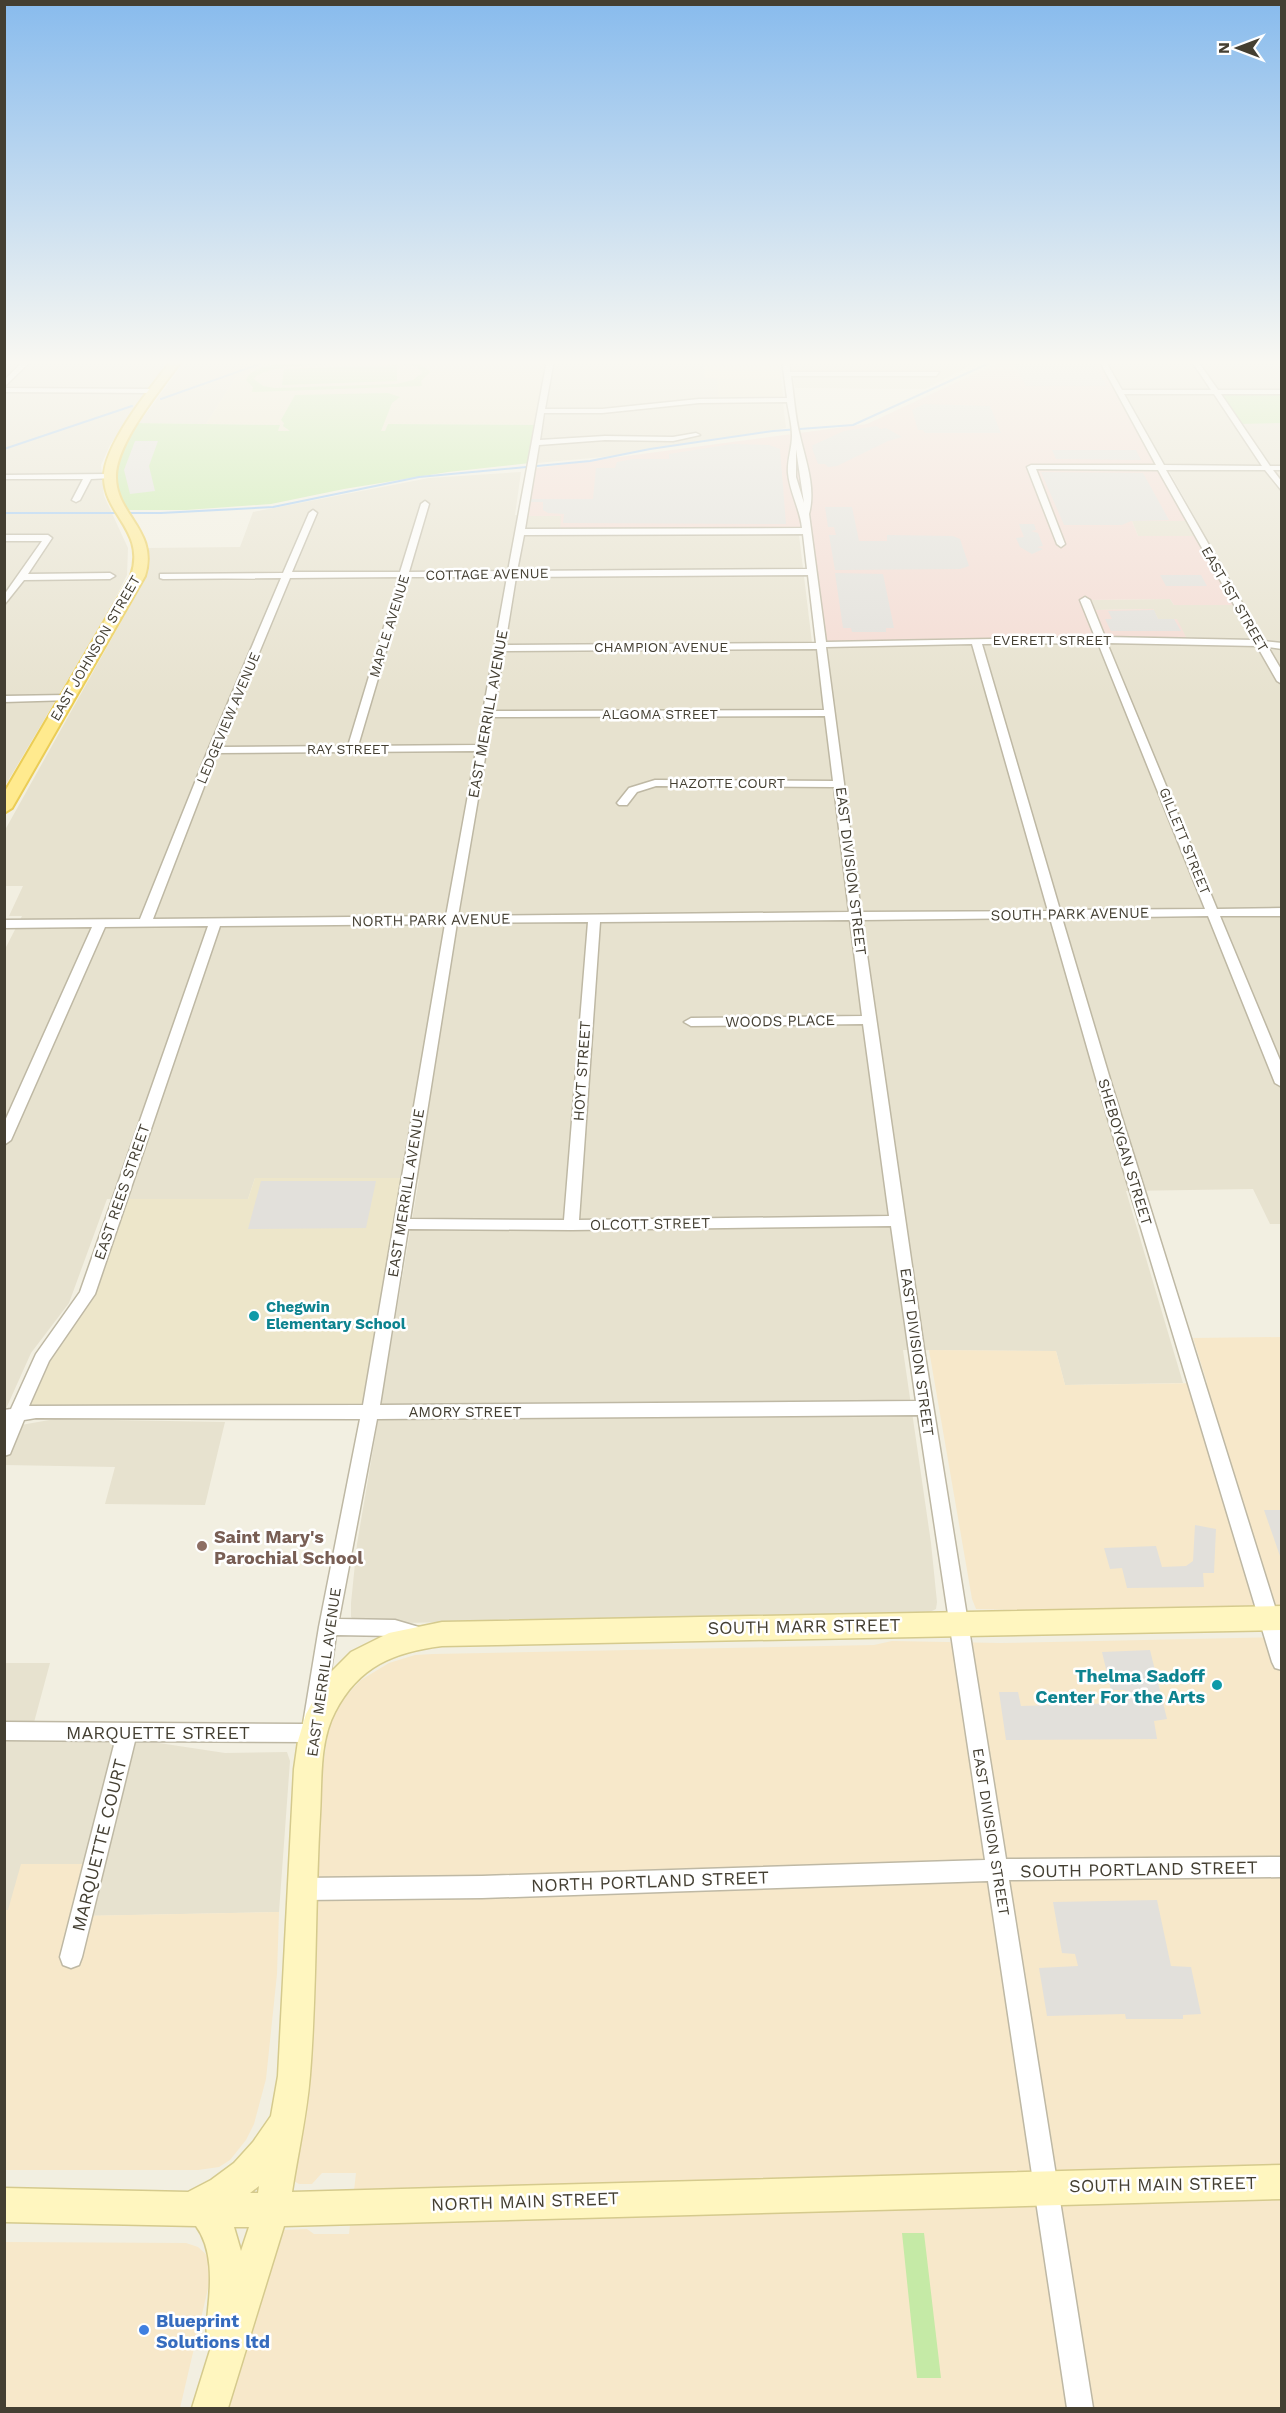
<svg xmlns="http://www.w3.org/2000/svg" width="1286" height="2413" viewBox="0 0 1286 2413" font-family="'Work Sans',sans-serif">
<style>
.residential{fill:#e7e2cf}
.commercial{fill:#f7e8ca}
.education{fill:#ede6ca}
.medical{fill:#f4dbd3}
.green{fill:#c5eaa6;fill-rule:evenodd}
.parking{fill:#e2e0db}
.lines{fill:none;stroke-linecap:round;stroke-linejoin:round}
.stream{stroke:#98c6f5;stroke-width:2}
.street-casing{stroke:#beb8a4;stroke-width:3}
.secondary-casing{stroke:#d5ca8d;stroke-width:3}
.primary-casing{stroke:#ebcd56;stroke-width:4}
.street{fill:#fff;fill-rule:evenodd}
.secondary{fill:#fff6bf;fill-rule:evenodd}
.primary{fill:#ffea8e;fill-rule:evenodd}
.culture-dot{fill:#0f9aa8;stroke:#fff;stroke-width:2}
.education-dot{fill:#8d6e63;stroke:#fff;stroke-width:2}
.shop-dot{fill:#3f7fe0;stroke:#fff;stroke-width:2}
.labels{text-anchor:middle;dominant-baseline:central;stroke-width:5;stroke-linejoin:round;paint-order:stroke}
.far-street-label{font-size:14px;fill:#443f32;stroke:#fff}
.street-label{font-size:15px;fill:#443f32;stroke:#fff}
.culture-label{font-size:15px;font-weight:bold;fill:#0d838f;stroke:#fff;text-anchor:start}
.near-education-label{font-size:18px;font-weight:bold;fill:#785e54;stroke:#fff;text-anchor:start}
.near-street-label{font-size:18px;fill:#443f32;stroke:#fff}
.near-culture-label{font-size:18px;font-weight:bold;fill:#0d838f;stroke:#fff;text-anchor:end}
.near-shop-label{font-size:18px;font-weight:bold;fill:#366cbe;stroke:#fff;text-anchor:start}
</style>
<rect width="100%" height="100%" fill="#f2efe1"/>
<path class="residential" d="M5,360H169L110,445L101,465L104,496L128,548L127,575L112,605L5,786Z
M186,360H283L236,377L206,424L139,423Z
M555,360H704L705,378H717L720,402L783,403L786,428L603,457L537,463Z
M790,360H981L935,384L925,389H917L795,388Z
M1107,360H1281V1224H1270L1253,1189L1126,1191L1183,1383L1065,1385L1056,1351L903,1350L931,1543L937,1602L936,1609L930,1612L403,1623L355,1621L351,1617V1603L357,1544L419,1179L255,1178L248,1199H107L69,1303L31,1353L5,1411L4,951L22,916H9L23,886H5V830L141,586L147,566V548L240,547L253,512L429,478L521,472L515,515H562L799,535L813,651L834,647L959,644H1189L1176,619H1158L1153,609L1095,610L1090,600L1170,599L1174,605H1243L1205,536H1138L1132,521H1197Z
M55,1419L225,1422L205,1505L105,1504L115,1467L5,1465L4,1428Z
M5,1663H50L29,1741L159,1743L225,1753L287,1752L290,1761L279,1912L85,1916L5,1910Z"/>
<path class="commercial" d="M704,360H779L781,378H705Z
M1281,1337V1605L1016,1610L976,1609L972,1599L929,1350L1056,1351L1065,1385L1207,1383L1193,1338Z
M1281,1637V2408H224L282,2230L307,2229L314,2234H349L356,2173H322L312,2184H299L292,2180L319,1796L325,1753L329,1725L334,1714L346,1696L361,1680L389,1663L415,1655L433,1654L874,1645L892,1641L1001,1643Z
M21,1864H89L77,1916L279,1912L277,1974L266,2079L254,2124L246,2140L230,2160L219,2167L198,2170H5V1910H8Z
M5,2242L186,2243L198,2247L208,2256L210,2280L180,2408H5Z"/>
<path class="education" d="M286,360H550L538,425L389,424L385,431H278L280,425L206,424L236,377Z
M717,378H781L783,397L719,399Z
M255,1178H409L370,1412L17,1415L87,1294L120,1199H248Z"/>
<path class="medical" d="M1004,360H1102L1192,521H1132L1138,536H1199L1239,605H1174L1170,599L1085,600L1090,610L1153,609L1158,619H1177L1188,641L822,645L808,534L560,532L561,516H522L529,469L867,424Z"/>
<path class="green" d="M356,360C372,360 421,357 430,372L421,381L422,386L252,392L253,387L246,380C254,361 290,364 308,364V361ZM395,363L416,366L422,373L413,380L396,384L275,388L263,386L254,379C264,361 371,363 395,363Z
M397,365V381L282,385L284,369Z
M1281,392V423L1237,424L1217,394Z
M388,393L400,397L392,403L381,431H385L388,424L538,425L530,463L448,472L344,489L271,504L186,510H124L114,494V453L133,423L280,425L278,431H290L283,426L284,423L281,420L295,395Z
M902,2233H924L941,2378H917Z"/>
<path class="parking" d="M1012,360H1092L1107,386H1026Z
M924,404L990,406L1001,433H925L923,430H918L912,410Z
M877,426L880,429L886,428L902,437L888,441L837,466L828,467L825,464H818L812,448L814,447L811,446L844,431Z
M135,441H158L149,466L155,491L130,494L124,470Z
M732,444L769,445L780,449L786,524L563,523L564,514L548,513L543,510V502H524V499H593L596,468H615L617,462L633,459H669V454Z
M1052,450H1136L1141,460L1056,459Z
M1041,472L1143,473L1169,520L1131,521L1122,525H1064Z
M825,507H852L859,541H887V535L953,536L960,539L969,566L960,569L835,570L829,535H836L834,527H828Z
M1019,524H1034L1036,530L1031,531L1038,533L1043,546L1037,547L1043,549L1032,554L1020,547L1016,538L1024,537Z
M835,573L883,574L894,628H886V632H852L851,628H843Z
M1160,575H1201L1207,586H1166Z
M1154,610L1158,619H1174L1181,631H1111L1105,619H1112L1108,611Z
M261,1181H376L366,1228L248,1229Z
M1264,1510H1281V1559Z
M1195,1525L1216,1529L1214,1573H1203L1204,1587L1127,1588L1122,1568L1110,1569L1104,1548L1156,1546L1162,1567L1186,1566L1193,1561Z
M1150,1650L1167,1719L1154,1721L1157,1739L1006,1740L999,1692H1018L1021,1706L1120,1703L1128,1693L1124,1690H1111L1102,1652Z
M1157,1900L1171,1966L1191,1967L1201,2014L1183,2015V2019H1126L1125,2014L1047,2016L1039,1968L1078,1966L1075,1954L1062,1953L1053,1902Z"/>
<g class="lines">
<path class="stream" d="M161,399L268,361
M4,449L132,406
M4,513H161L273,507L419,477L590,461L650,449L773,431L853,425L996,360"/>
<defs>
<path id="street" d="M25,360H32L4,387V380Z
M547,360H554L545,409H602L699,399L787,398L782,360H789L790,372H939L936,376H791C794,396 795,417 800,436C806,462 816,488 809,514L826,642L1095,637L1080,600L1085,597L1090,600L1105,637L1254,640L1158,470L1036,469L1065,544L1061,547L1057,544L1027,467L1031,465H1156L1099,360H1105L1122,390H1211L1191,360H1197L1218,390H1282V394H1221L1270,466H1282V470H1273L1282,482V491L1265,470H1166L1264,641L1282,643V649L1268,647L1282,671V684L1277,681L1257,646L1107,643L1217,909L1282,908V916H1220L1282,1065V1087L1275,1083L1208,916L1062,918L1113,1089L1282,1629V1670L1275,1668L1272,1662L1099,1089L1050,918L862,920L924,1349L1006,1859L1282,1857V1877L1009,1880L1093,2408H1067L988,1881L482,1898L302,1900L294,1897L291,1889L294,1881L302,1878L482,1876L985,1860L918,1415L377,1419L339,1619L395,1620L429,1630L432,1636L429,1642L422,1644L395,1636L336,1635L322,1733L319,1740L312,1742L135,1741L82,1957L79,1965L71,1968L63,1965L60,1957L115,1741L4,1740V1722L303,1724L319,1627L360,1419L36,1418L24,1420L10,1454L4,1456V1410L11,1409L36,1354L80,1292L208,926L105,927L11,1140L4,1145V1123L92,927L4,928V920L140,919L208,750L281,578L163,579L160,578V574L283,573L309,513L313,510L317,513L292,572H400L421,504L425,501L429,504L409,572L508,571ZM1124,394H1214L1262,466L1164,465ZM787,402C789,413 792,425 792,436C792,448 787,460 788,473C790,493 800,509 802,528L525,529L539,445L605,440L673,441L700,435L696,433L673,437L605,436L540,440L544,413H602L699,403ZM796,449L804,503L796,477ZM803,534L807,569L517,571L524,535ZM808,575L816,643L505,645L516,577ZM399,577L348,746L220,747L290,578ZM408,577H507L477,745L358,746ZM1098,643L1205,909L1060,910L982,644ZM972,644L1048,911L861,912L826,647ZM817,649L824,710L494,711L504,651ZM825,716L833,781L655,780L629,788L617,803L619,805H627L637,792L656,786L834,787L849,912L458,916L492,717ZM476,751L446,916L153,919L217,753ZM850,920L862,1016L691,1018L684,1022L691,1026L863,1024L889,1216L579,1220L600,922ZM588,922L564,1220L410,1219L457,923ZM445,924L363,1405L29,1406L49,1361L95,1294L220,926ZM891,1226L916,1401L380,1405L408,1229L571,1230Z
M4,388L155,389L159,391L155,393L4,392Z
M109,474H112V478L91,479L80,500L76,502L72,500L83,479H4V475Z
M4,535H48L52,538L28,574L110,573L115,576L110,579L24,580L4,605V595L42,541H4Z
M67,695L72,698L71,700L4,702V696Z"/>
<path id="secondary" d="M1282,1606V1630L442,1646C394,1652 359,1666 335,1712C319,1742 322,1782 320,1815C315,1901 317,1988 310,2075C307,2114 298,2153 292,2192L1282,2165V2199L284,2226L228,2408H192L211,2347C204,2334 207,2324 208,2310C211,2283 213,2249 196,2226L4,2222V2188L188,2192L211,2180L234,2163L253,2142L271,2116L278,2076L294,1769L298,1741L306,1714L327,1676L351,1652L389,1633L442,1622ZM259,2186L258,2193H250ZM234,2227H249L241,2251Z"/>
<path id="primary" d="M172,360H182C162,388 116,442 116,477C116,515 159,531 145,576L12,808L4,813V793L131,576C146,531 105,516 104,478C103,445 152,386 172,360Z"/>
</defs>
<use href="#street" class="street-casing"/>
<use href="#secondary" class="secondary-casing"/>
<use href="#primary" class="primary-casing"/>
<use href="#street" class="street"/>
<use href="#secondary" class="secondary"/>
<use href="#primary" class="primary"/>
</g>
<linearGradient id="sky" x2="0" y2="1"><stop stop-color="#88bbed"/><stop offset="0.52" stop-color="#f9f8f2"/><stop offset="1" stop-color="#f9f8f2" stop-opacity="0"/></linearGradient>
<rect width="1286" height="697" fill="url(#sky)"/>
<g class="culture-dot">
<circle cx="254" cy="1316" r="6"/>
<circle cx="1217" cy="1685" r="6"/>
</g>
<circle class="education-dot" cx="202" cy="1546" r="6"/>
<circle class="shop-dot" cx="144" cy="2330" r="6"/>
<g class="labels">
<g class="far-street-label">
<text transform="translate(487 574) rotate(-1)">COTTAGE AVENUE</text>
<text transform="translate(1235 599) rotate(60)">EAST 1ST STREET</text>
<text transform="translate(389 626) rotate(-73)">MAPLE AVENUE</text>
<text x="1052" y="640">EVERETT STREET</text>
<text x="661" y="647">CHAMPION AVENUE</text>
<text transform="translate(95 648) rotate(-60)">EAST JOHNSON STREET</text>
<text x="660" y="714">ALGOMA STREET</text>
<text transform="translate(228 718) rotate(-67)">LEDGEVIEW AVENUE</text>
<text x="348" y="749">RAY STREET</text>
<text x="727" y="783">HAZOTTE COURT</text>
<text transform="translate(1185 841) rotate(68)">GILLETT STREET</text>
</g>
<g class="street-label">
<text transform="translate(488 714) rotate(-80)">EAST MERRILL AVENUE</text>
<text transform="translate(851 871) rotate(83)">EAST DIVISION STREET</text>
<text transform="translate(1070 914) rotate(-1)">SOUTH PARK AVENUE</text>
<text transform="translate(431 920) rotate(-1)">NORTH PARK AVENUE</text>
<text transform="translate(780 1021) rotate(-1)">WOODS PLACE</text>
<text transform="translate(582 1071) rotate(-86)">HOYT STREET</text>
<text transform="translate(1125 1152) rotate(73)">SHEBOYGAN STREET</text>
<text transform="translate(122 1192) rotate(-71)">EAST REES STREET</text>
<text transform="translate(406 1193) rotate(-81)">EAST MERRILL AVENUE</text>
<text transform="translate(650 1224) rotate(-1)">OLCOTT STREET</text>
<text transform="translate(917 1352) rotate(82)">EAST DIVISION STREET</text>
<text x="465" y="1412">AMORY STREET</text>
<text transform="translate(324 1672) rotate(-82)">EAST MERRILL AVENUE</text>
<text transform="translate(991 1832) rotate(81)">EAST DIVISION STREET</text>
</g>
<g class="culture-label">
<text x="266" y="1307">Chegwin<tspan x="266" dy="17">Elementary School</tspan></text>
</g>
<g class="near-education-label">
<text x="214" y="1536">Saint Mary's<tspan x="214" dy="21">Parochial School</tspan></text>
</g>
<g class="near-street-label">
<text transform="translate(804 1626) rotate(-1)">SOUTH MARR STREET</text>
<text x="158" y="1732">MARQUETTE STREET</text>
<text transform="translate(99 1845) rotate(-76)">MARQUETTE COURT</text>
<text transform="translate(1139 1869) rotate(-1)">SOUTH PORTLAND STREET</text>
<text transform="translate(650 1881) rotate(-2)">NORTH PORTLAND STREET</text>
<text transform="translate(1163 2184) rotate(-1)">SOUTH MAIN STREET</text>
<text transform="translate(525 2201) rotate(-2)">NORTH MAIN STREET</text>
</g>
<g class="near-culture-label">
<text x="1205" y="1675">Thelma Sadoff<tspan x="1205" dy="21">Center For the Arts</tspan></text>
</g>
<g class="near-shop-label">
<text x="156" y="2320">Blueprint<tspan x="156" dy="21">Solutions ltd</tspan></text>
</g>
</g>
<rect width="1286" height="2413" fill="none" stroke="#443f32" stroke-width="12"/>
<g transform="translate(1238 48) rotate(270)" stroke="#ffffff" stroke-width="4.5" paint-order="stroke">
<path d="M0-4.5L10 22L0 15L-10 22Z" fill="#443f32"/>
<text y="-9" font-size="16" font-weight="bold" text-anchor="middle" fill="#443f32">N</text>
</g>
</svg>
